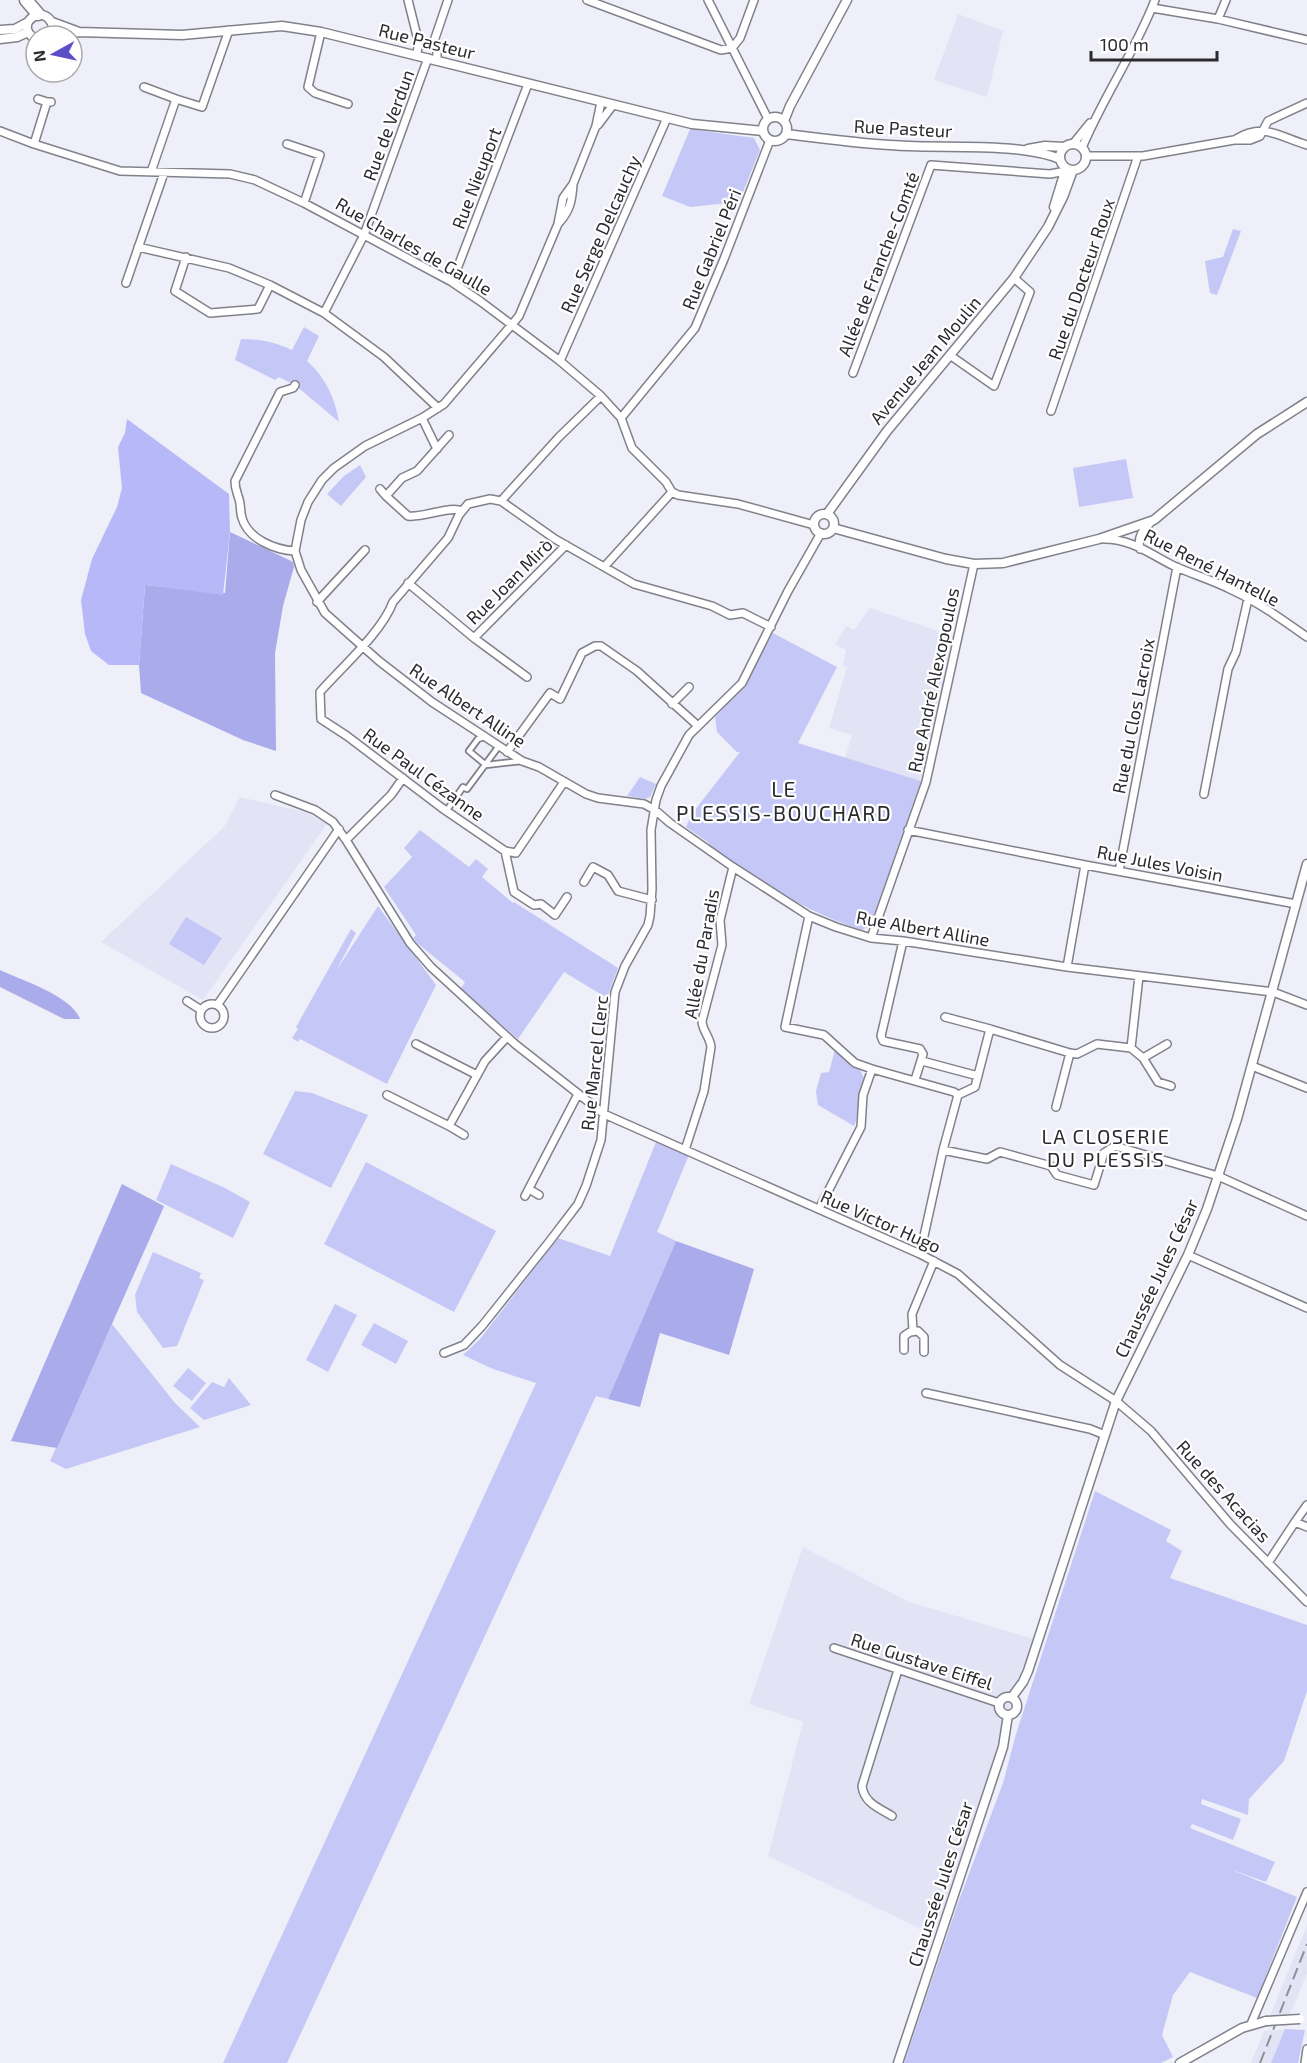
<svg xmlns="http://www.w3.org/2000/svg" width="1307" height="2063" viewBox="0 0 1307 2063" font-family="'Exo 2',sans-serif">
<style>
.built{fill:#e2e3f5}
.green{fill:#c5c8f6}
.forest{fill:#a9abea}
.water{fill:#b6b8f8}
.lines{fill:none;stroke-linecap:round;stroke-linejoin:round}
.pedestrian-casing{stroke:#80818a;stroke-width:8}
.minor-casing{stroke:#80818a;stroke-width:10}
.tertiary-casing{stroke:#80818a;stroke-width:11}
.motorway-casing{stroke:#80818a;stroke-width:15}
.pedestrian{stroke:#fff;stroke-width:4.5}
.minor{stroke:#fff;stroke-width:7}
.tertiary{stroke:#fff;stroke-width:8}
.motorway{stroke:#fff;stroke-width:12}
.rail{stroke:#8f8f96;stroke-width:2;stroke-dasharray:12 6;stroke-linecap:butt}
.tertiary-bridge-casing{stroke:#80818a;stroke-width:11;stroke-linecap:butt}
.tertiary-bridge{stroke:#fff;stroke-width:8}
.labels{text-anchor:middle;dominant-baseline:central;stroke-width:4.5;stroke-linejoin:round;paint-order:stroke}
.street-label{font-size:18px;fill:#2b2b2f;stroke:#fff}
.neighbourhood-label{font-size:20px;letter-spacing:1.5px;fill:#2b2b2f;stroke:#fff}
.quarter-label{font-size:21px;letter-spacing:1.5px;fill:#2b2b2f;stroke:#fff}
</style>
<rect width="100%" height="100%" fill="#efeffa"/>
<path class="built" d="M958,14L1003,31L987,97L934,80Z
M870,608L953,636L921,781L845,758L852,735L829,728L847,667L843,665L846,650L835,645L846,626L854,630Z
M240,797L305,812L327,824L203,1000L101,942L224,827Z
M803,1547L909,1602L1037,1640L934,1935L768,1856L803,1722L749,1704Z
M1307,1925V1973L1290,2015L1270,2016Z
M1285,2029L1271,2063H1251L1264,2031Z"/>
<path class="green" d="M690,129L754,138L760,150L739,202L690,207L662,196Z
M1233,229L1241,231L1217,295L1210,293L1205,261L1223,257Z
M304,327L319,336L307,361C326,378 335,398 339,422L295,385L279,377L275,380L235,360L241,339C260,339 275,342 292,350Z
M1126,459L1133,498L1079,507L1073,468Z
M360,465L366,477L341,506L327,494L344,476Z
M773,633L837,667L798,743L921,781L870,926L862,930C809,913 753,879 707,847L709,843L686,827L691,815L740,752H737L717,732L715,717L745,685Z
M640,777L656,784L650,797L645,799L627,796Z
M420,830L469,867L476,859L488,869L482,877L513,903L514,902L618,968L607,998L564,972L518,1039L460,990L465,982L417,943L413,938L416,935L384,887L412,857L404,848Z
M378,906L436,985L387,1084L300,1039L298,1042L292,1038L298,1029L296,1027L351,929L356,933L336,971Z
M186,917L222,938L204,965L169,944Z
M835,1050L860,1070L864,1078L856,1121L854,1126L818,1105L816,1091L821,1073L829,1072Z
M295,1091L312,1093L368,1115L331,1188L263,1154Z
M656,1142L689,1155L657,1232L676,1241L608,1399L596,1396L287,2063H223L536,1383L493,1369L463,1355L480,1339L558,1238L610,1256Z
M366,1162L496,1231L454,1312L324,1244Z
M171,1164L225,1188L250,1202L233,1238L156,1200Z
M153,1252L201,1273L199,1278L204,1280L177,1346L163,1348L137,1312L135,1295Z
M335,1304L357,1315L328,1372L306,1360Z
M374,1323L408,1341L396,1364L361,1345Z
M112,1324L175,1403L200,1427L66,1469L50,1461Z
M188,1368L206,1383L192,1401L173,1386Z
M229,1378L251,1405L204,1420L190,1408L212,1382L224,1387Z
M1095,1491L1171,1530L1166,1541L1182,1551L1170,1578L1307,1625V1691L1284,1761L1249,1799L1248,1815L1202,1799L1201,1804L1241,1819L1233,1840L1192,1824L1190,1828L1275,1862L1266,1882L1230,1869L1297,1897L1257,1998L1190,1972L1173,1995L1162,2035L1173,2057L1161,2063H904L958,1903L1003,1783L1016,1734Z
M1285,2029L1305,2030L1298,2063H1271Z"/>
<path class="forest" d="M230,532L287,559L293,562L294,567L283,606L275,653L276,751L243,740L141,693L139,665L145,585L225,593Z
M0,970C21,980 72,996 80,1019H64L0,987Z
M122,1184L164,1206L162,1211L57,1448L11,1441Z
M676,1241L754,1269L729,1355L660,1333L640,1407L608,1399Z"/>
<path class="water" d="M127,419L229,494L230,532L223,595L145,585L139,665H109L91,651L85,634L81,600L92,559L117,507L122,488L118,447L125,433Z"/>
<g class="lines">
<defs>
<path id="pedestrian" d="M484,737L478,739L469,751L486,765L522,761
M447,810L463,787L467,789L499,746"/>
<path id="minor" d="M408,0L419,44L416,56
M587,0L721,50L732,48L740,38L754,0
M708,0L768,119
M1152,8L1218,19L1307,40
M1218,19L1226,0
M321,32L308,87L315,93L348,104
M437,61V48L433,44L448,0
M144,87L176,99
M38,99L47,102
M598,125L613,105
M0,131L34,144L120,171L230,174L255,180L304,203L452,282L480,301L560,361L601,396L621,418L632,448L666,482L672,492L678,495L738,504L814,525
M1236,139C1264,122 1280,137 1307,145
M34,144L47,102H51
M287,144L320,155L304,203
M1073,144L1090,123
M1082,148C1103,97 1135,52 1155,0
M1086,156H1143L1234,140H1250L1260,136L1268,121L1307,103
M151,172L176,99L202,107L229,30
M573,184C572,201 570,211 558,224L519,316L514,322L444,404L422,418L365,446L334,468L322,480L308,502L301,520L295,551L301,570L325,613L379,661L432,702L522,761L539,767L586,794L598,798L644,804L655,810L670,823L733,867L809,916L836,927L871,938L903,941L1067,967L1273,992L1307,1005
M558,224L563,198L573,184L596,126L601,102
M138,247L229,268L270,285L324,313L384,357L438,408
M186,257L175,291L210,313L258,309L270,285
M452,282L528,84
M126,283L164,173
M324,313L364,235L428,58
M951,356L994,386L1030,292L1014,278
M560,361L667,118
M853,373L931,165L1050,174L1066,171
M295,385L293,388L280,392L235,481C235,489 237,492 239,499C241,505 240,512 242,518C248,539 275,550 295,551
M1051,411L1138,156
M422,418L437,449
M621,418L695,328L724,259L770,140
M449,435L417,471L402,478L386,496L408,516C424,518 451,505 462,511
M380,489L386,496
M501,501L559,437L601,396
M1104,539C1133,539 1151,555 1176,567C1195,575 1214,581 1232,590C1258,602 1283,620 1307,637
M1140,549C1137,536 1143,530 1152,521
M605,566L672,492
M408,583L474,638L527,677
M317,602L365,550
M474,638L566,545
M672,704L689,687
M507,752L550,693L560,699L582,653L595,646H601L637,671L697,725
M564,782L516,853L505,851L442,808L347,736L321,719L320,692C342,667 382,632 393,602L448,538L459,515L468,504L490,499L501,501L555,539L634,584L712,606L730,615L743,613L771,627
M1204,794L1228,669L1236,652L1248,599
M275,795L315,810L333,822L346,840L410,943L431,967L515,1044L604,1114L920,1254L958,1274L1060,1365L1116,1401L1151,1431L1230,1524L1307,1602
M908,830L1085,865
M346,840L391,795L403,778
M505,851L514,892L534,905L541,904L555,915L567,897
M1119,871L1177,567
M584,882L593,867L608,875L618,891L652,900
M809,916L785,1027L824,1035L855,1063L872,1069L863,1095L861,1127L819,1209
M871,938L926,782L974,564
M903,941L881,1036L883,1041L920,1049L923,1054L915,1080
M1067,967L1085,865L1296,904
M187,1001L201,1010
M200 1016a12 12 0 1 1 24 0a12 12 0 1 1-24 0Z
M218,1004L339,829
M945,1017L990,1029
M416,1044L477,1075
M1131,1048L1143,1058L1158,1082L1171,1086
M1143,1058L1167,1044
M922,1061L978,1076
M1252,1066L1307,1088
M872,1069L954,1092L958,1095L943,1150L920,1254
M387,1095L449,1126L485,1061L507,1037
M958,1095L975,1087L990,1029L1070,1053L1077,1054L1097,1044L1131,1048L1139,976
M1056,1107L1070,1053
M449,1126L464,1135
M685,1150L704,1091L711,1047C710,1037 702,1030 702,1021L722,945L720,920L733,867
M943,1150L987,1159L1000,1152L1051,1166L1057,1175L1094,1185L1104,1153L1115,1146L1218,1176L1307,1216
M529,1189L539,1195
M525,1196L578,1094
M1188,1255L1307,1308
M913,1331L912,1314L934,1261
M904,1350V1336L910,1332L918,1331L924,1337V1352
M444,1353L464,1345L482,1326L549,1242L578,1204L586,1186L601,1140L615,992L625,966L648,925L650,916L652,889L651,830L656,800L661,786L689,735L742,683L788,591L821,533
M926,1393L1090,1429L1105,1435
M1295,1522L1307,1505
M1268,1563L1295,1522L1307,1527
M834,1648L999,1703
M892,1816C879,1808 864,1803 862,1786L898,1670
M1251,2024L1307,1892
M1305,2063L1307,2049"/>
<path id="tertiary" d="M52,22L79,32
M0,30L15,29L28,22
M53,36L79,32L182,35L282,26L321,32L692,124L763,131
M0,39L17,37L28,32
M36,39C11,26 44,0 53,26L49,36
M763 129a12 12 0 1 1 24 0a12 12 0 1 1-24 0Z
M784,121L790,106L847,0
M786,134C827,139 868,145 909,146C952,148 1022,143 1060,159
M1060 157a13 13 0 1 1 26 0a13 13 0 1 1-26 0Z
M1028,149L1045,146L1065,147
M1054,207L1066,168
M814 524a10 10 0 1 1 20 0a10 10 0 1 1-20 0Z
M827,514L887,431L1014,278L1048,227L1063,197L1073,170
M833,528L946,559L974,564L1003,563L1099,539L1154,520L1257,434L1307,402
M999 1706a9 9 0 1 1 18 0a9 9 0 1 1-18 0Z
M1012,1697L1023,1682L1028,1671L1116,1401L1188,1255L1207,1209L1237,1119L1307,864
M898,2063L1003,1747L1008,1715
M1180,2063L1242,2028L1266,2021"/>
<path id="motorway" d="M26,0L38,14"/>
</defs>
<use href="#pedestrian" class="pedestrian-casing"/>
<use href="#minor" class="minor-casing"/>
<use href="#tertiary" class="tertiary-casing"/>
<use href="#motorway" class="motorway-casing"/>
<use href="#pedestrian" class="pedestrian"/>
<use href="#minor" class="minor"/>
<use href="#tertiary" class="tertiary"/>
<use href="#motorway" class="motorway"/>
<path class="rail" d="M1260,2063L1307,1944"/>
<defs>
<path id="tertiary-bridge" d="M1266,2021L1300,2019"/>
</defs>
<use href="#tertiary-bridge" class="tertiary-bridge-casing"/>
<use href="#tertiary-bridge" class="tertiary-bridge"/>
</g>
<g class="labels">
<g class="street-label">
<text transform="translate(427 41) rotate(14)">Rue Pasteur</text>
<text transform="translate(388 125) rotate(-70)">Rue de Verdun</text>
<text transform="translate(903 128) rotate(3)">Rue Pasteur</text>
<text transform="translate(476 178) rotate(-69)">Rue Nieuport</text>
<text transform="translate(600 234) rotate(-66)">Rue Serge Delcauchy</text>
<text transform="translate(414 246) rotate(30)">Rue Charles de Gaulle</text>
<text transform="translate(711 249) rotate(-68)">Rue Gabriel Péri</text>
<text transform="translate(878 264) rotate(-69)">Allée de Franche-Comté</text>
<text transform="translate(1081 279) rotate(-71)">Rue du Docteur Roux</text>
<text transform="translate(925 360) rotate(-50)">Avenue Jean Moulin</text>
<text transform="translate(1212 567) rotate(27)">Rue René Hantelle</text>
<text transform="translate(509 581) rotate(-45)">Rue Joan Mirò</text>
<text transform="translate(933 680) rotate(-78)">Rue André Alexopoulos</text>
<text transform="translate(468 705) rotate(34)">Rue Albert Alline</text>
<text transform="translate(1133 716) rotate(-79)">Rue du Clos Lacroix</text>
<text transform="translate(424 774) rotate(36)">Rue Paul Cézanne</text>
<text transform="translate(1160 863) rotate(11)">Rue Jules Voisin</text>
<text transform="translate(923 928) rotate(10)">Rue Albert Alline</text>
<text transform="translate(701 954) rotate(-80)">Allée du Paradis</text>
<text transform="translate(594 1063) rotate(-84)">Rue Marcel Clerc</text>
<text transform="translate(881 1221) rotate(24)">Rue Victor Hugo</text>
<text transform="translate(1156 1278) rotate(-65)">Chaussée Jules César</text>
<text transform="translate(1224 1491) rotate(48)">Rue des Acacias</text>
<text transform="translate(922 1661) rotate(18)">Rue Gustave Eiffel</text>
<text transform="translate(940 1884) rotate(-72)">Chaussée Jules César</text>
</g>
<g class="neighbourhood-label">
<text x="1106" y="1136">LA CLOSERIE<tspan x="1106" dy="23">DU PLESSIS</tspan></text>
</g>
<g class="quarter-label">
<text x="784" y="788">LE<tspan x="784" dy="24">PLESSIS-BOUCHARD</tspan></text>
</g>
</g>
<g transform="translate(54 54) rotate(262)"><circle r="28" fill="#ffffff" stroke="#aaaaac" stroke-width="1.5"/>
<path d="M0-4.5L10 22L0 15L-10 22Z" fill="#5b4ec6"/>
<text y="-9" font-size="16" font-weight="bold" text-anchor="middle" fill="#2b2b2f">N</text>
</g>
<path d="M1091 51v9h126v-9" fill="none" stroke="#2b2b2f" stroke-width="3"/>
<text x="1100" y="51" font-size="18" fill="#2b2b2f" stroke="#ffffff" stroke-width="4.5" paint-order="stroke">100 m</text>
</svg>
